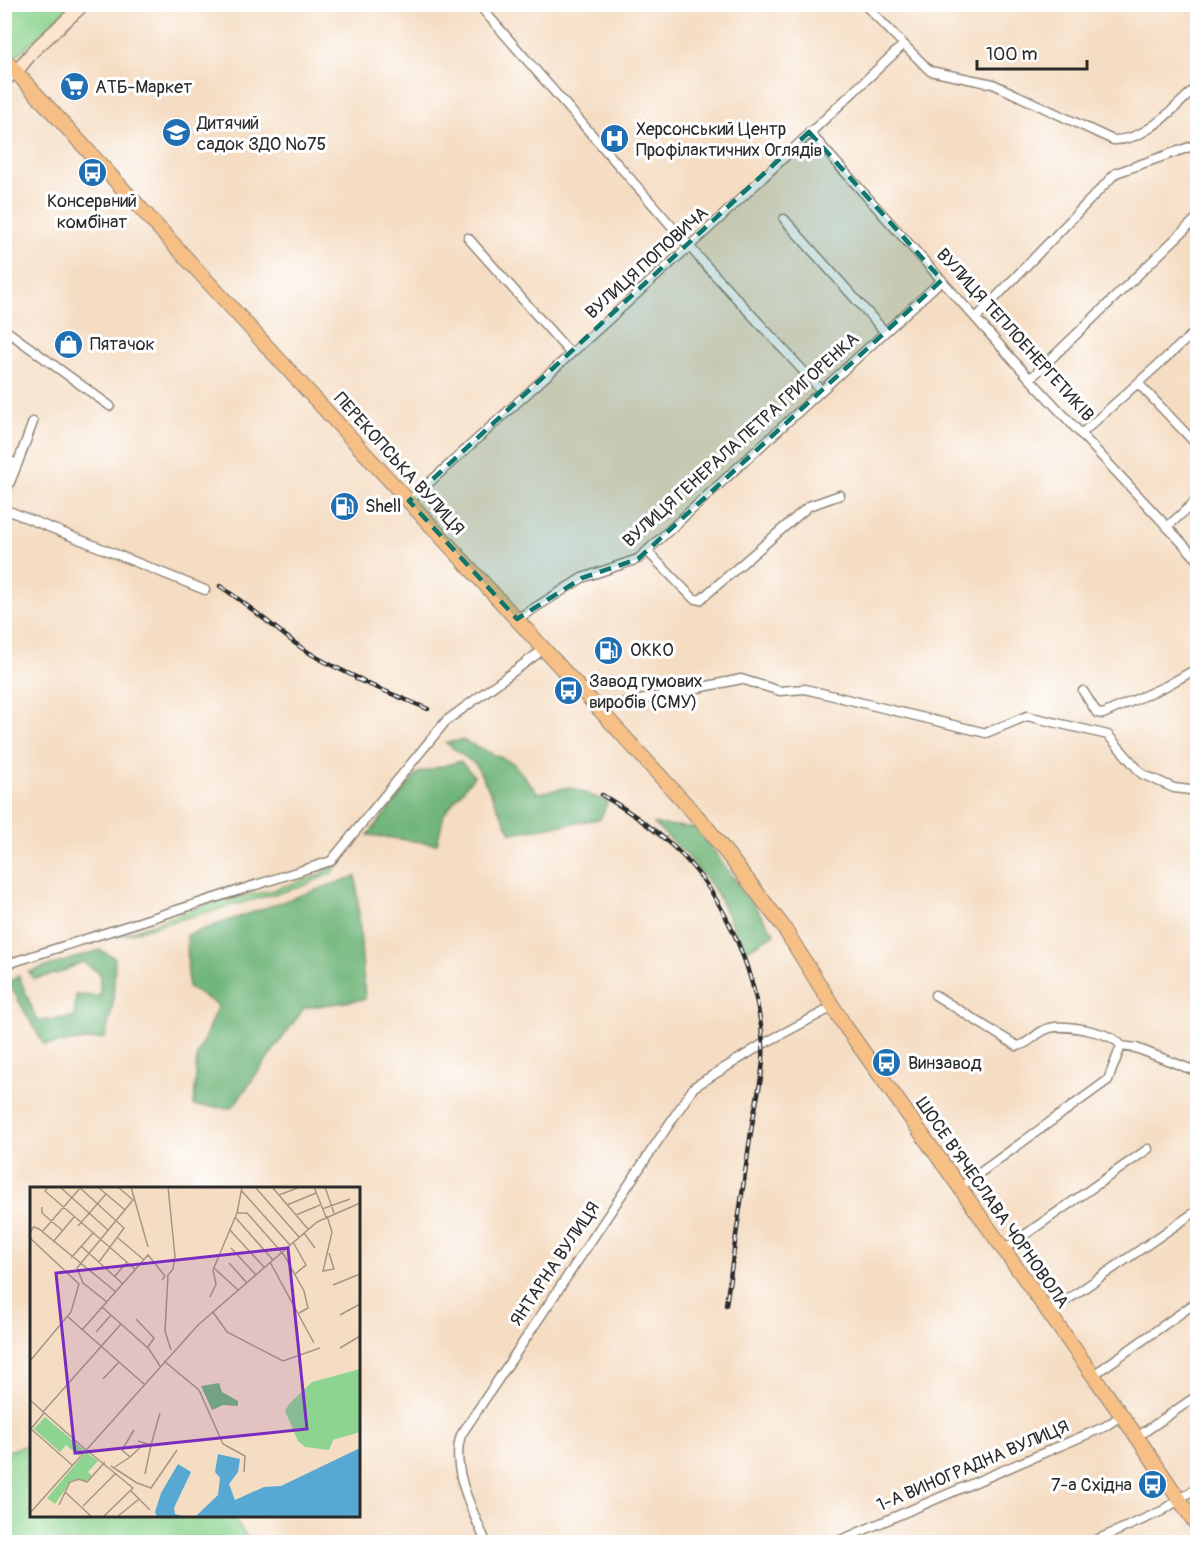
<svg xmlns="http://www.w3.org/2000/svg" width="1202" height="1547" viewBox="0 0 1202 1547" font-family="Pangolin,sans-serif">
<style>
.green{fill:#8cd48f;stroke:#5c805d;stroke-width:1.5}
.forest{fill:#71b67a;stroke:#4e7052;stroke-width:1.5}
.lines{fill:none;stroke-linecap:round;stroke-linejoin:round}
.minor-casing{stroke:#908477;stroke-width:11}
.secondary-casing{stroke:#908477;stroke-width:15}
.primary-casing{stroke:#908477;stroke-width:16}
.minor{stroke:#fff;stroke-width:8}
.secondary{stroke:#fbe5cf;stroke-width:12}
.primary{stroke:#f5bf86;stroke-width:14}
.rail-casing{stroke:#2b2b2b;stroke-width:4.5}
.rail{stroke:#fff;stroke-width:2;stroke-dasharray:7;stroke-linecap:butt}
.marked{fill:#0f766e;fill-opacity:0.2;stroke:#0f766e;stroke-width:4.5;stroke-dasharray:12 8;stroke-linejoin:round}
.labels{text-anchor:middle;dominant-baseline:central;stroke-width:6;stroke-linejoin:round;paint-order:stroke}
.poi-label{font-size:18px;fill:#2b2b2b;stroke:#fff;text-anchor:start}
.street-label{font-size:18px;fill:#2b2b2b;stroke:#fff}
.inset-road{fill:none;stroke:#a49686;stroke-width:1.5}
.view{fill:#7b2cbf;fill-opacity:0.15;stroke:#7b2cbf;stroke-width:3}
.inset-edge{fill:none;stroke:#2b2b2b;stroke-width:3}
</style>
<rect width="100%" height="100%" fill="#fff"/>
<filter id="ink" filterUnits="userSpaceOnUse"><feTurbulence type="fractalNoise" baseFrequency=".0167" numOctaves="2"/><feDisplacementMap in="SourceGraphic" scale="12" xChannelSelector="R" yChannelSelector="G"/><feConvolveMatrix kernelMatrix="1 2 1 2 8 2 1 2 1" color-interpolation-filters="sRGB"/></filter>
<filter id="wash" filterUnits="userSpaceOnUse"><feTurbulence type="fractalNoise" baseFrequency=".008" numOctaves="4" result="noise"/><feDisplacementMap in="SourceGraphic" scale="24" xChannelSelector="R" yChannelSelector="G"/><feGaussianBlur stdDeviation="1.35" result="paint"/><feColorMatrix in="noise" values="0 0 0 0 0 0 0 0 0 0 0 0 0 0 0 0 0 1.4 0 .05"/><feComposite in="paint" operator="in"/></filter>
<g filter="url(#wash)">
<rect width="100%" height="100%" fill="#f5ddc3"/>
<path class="green" d="M5,4H71V5L14,58L5,47Z
M340,862L332,873L300,887L116,937L207,904L270,891L319,875Z
M31,1444L32,1516H231L251,1542H5V1452Z"/>
<path class="forest" d="M462,740L513,763L538,793L569,787L608,802L600,819L511,833L476,765L446,743Z
M460,761L474,776L444,814L437,844L368,835L418,773Z
M654,824L697,828L775,934L745,951L716,892L687,855Z
M356,876L365,999L304,1008L232,1108L194,1106L197,1056L218,1005L188,987L187,935Z
M100,950L115,958L113,1004L105,1038L44,1045L8,982L19,976L37,1021L74,1017L76,995L100,996V973L82,962L59,973L34,979L29,972Z"/>
</g>
<g filter="url(#ink)">
<g class="lines">
<defs>
<path id="minor" d="M478,4L702,261L820,389
M864,4L930,71L993,84L1113,140C1147,141 1174,107 1198,86
M4,84L16,72
M809,132L1030,379L1198,560
M784,219L885,332
M468,238L571,354
M976,318L1116,173L1198,144
M4,329L110,406
M1030,379L1198,217
M1138,383L1198,446
M1081,434L1198,329
M4,457L17,465L33,422
M4,497L17,465
M409,501L716,222L903,45
M4,509L205,590
M1167,527L1198,499
M647,551L693,598L700,600L809,506L840,495
M517,619L582,578L638,559L942,280
M1083,691L1097,713L1103,714L1166,686L1198,668
M612,706L741,679L780,691L805,689L986,733L1027,716L1108,735L1142,774L1174,788L1198,791
M4,965L331,861L446,721L544,649
M935,995L1017,1046C1031,1044 1036,1031 1050,1028C1065,1024 1113,1032 1121,1046
M1121,1046L1136,1048L1198,1072
M959,1188L1108,1080L1121,1046
M1003,1250L1148,1149
M1048,1313L1198,1210
M1092,1376L1198,1301
M1137,1437L1198,1395
M486,1542C473,1512 450,1468 461,1435L694,1087L763,1044L833,1007
M836,1542L1104,1427L1121,1416
M1092,1542L1162,1511L1198,1487"/>
<path id="secondary" d="M16,72L34,50L84,4"/>
<path id="primary" d="M4,59L705,825L782,925L845,1026L1137,1437L1198,1527"/>
</defs>
<use href="#minor" class="minor-casing"/>
<use href="#secondary" class="secondary-casing"/>
<use href="#primary" class="primary-casing"/>
<use href="#minor" class="minor"/>
<use href="#secondary" class="secondary"/>
<use href="#primary" class="primary"/>
<defs>
<path id="rail" d="M220,586C244,602 264,619 287,637C310,656 337,668 364,681
M356,679L428,709
M602,795C631,812 658,831 682,855C728,902 758,979 763,1044C765,1070 756,1100 752,1125C743,1185 735,1245 726,1305"/>
</defs>
<use href="#rail" class="rail-casing"/>
<use href="#rail" class="rail"/>
</g>
</g>
<path class="marked" d="M809,132L942,280L638,559L582,578L517,619L409,501Z"/>
<defs>
<symbol id="supermarket-disc" viewBox="-11 -11 22 22"><circle r="9.5" fill="#1f6fb2" stroke="#fff"/><path d="M-6-5.5h2.5l.6 2H6L4.5 2H-2.5L-4.4-4H-6ZM-1.5 3.2a1.3 1.3 0 1 0 .1 0ZM3 3.2a1.3 1.3 0 1 0 .1 0Z" fill="#fff"/></symbol>
<symbol id="school-disc" viewBox="-11 -11 22 22"><circle r="9.5" fill="#1f6fb2" stroke="#fff"/><path d="M0-5L7-2L0 1L-7-2ZM-4 1L0 2.5L4 1V4Q0 6-4 4Z" fill="#fff"/></symbol>
<symbol id="hospital-disc" viewBox="-11 -11 22 22"><circle r="9.5" fill="#1f6fb2" stroke="#fff"/><path d="M-5-5h3v3.5h4V-5h3V5h-3V1.5h-4V5h-3Z" fill="#fff"/></symbol>
<symbol id="bus-disc" viewBox="-11 -11 22 22"><circle r="9.5" fill="#1f6fb2" stroke="#fff"/><path d="M-5-6H5V4H4V6H2V4H-2V6H-4V4H-5ZM-3.5-4V0h7V-4ZM-3.5 1.2v1.5H-2V1.2ZM2 1.2v1.5H3.5V1.2Z" fill="#fff"/></symbol>
<symbol id="shop-disc" viewBox="-11 -11 22 22"><circle r="9.5" fill="#1f6fb2" stroke="#fff"/><path d="M-5-2.5h2.3a2.7 3.5 0 0 1 5.4 0H5L5.5 6h-11ZM-1.5-2.5h3a1.5 2.3 0 0 0-3 0Z" fill="#fff"/></symbol>
<symbol id="fuel-disc" viewBox="-11 -11 22 22"><circle r="9.5" fill="#1f6fb2" stroke="#fff"/><path d="M-5.5-6h7V0h2V4h1.3V-2.5L3-4.5l.8-.8L6-3V5H2.5V1h-1V6h-7ZM-4.2-4.7v3.2H.2V-4.7Z" fill="#fff"/></symbol>
</defs>
<g fill-rule="evenodd">
<use href="#supermarket-disc" x="58" y="70" width="33" height="33"/>
<use href="#school-disc" x="160" y="116" width="33" height="33"/>
<use href="#hospital-disc" x="598" y="122" width="33" height="33"/>
<use href="#bus-disc" x="76" y="156" width="33" height="33"/>
<use href="#shop-disc" x="52" y="328" width="33" height="33"/>
<use href="#fuel-disc" x="328" y="490" width="33" height="33"/>
<use href="#fuel-disc" x="592" y="634" width="33" height="33"/>
<use href="#bus-disc" x="552" y="674" width="33" height="33"/>
<use href="#bus-disc" x="870" y="1046" width="33" height="33"/>
<use href="#bus-disc" x="1136" y="1468" width="33" height="33"/>
</g>
<g class="labels">
<g class="poi-label">
<text x="95" y="87">АТБ-Маркет</text>
<text x="197" y="123">Дитячий<tspan x="197" dy="21">садок ЗДО №75</tspan></text>
<text x="636" y="129">Херсонський Центр<tspan x="636" dy="21">Профілактичних Оглядів</tspan></text>
<text x="92" y="201" text-anchor="middle">Консервний<tspan x="92" dy="21">комбінат</tspan></text>
<text x="90" y="344">Пятачок</text>
<text x="365" y="506">Shell</text>
<text x="630" y="650">ОККО</text>
<text x="589" y="681">Завод гумових<tspan x="589" dy="21">виробів (СМУ)</tspan></text>
<text x="908" y="1063">Винзавод</text>
<text x="1132" y="1485" text-anchor="end">7-а Східна</text>
</g>
<g class="street-label">
<text transform="translate(647 263) rotate(-42)">ВУЛИЦЯ ПОПОВИЧА</text>
<text transform="translate(1015 335) rotate(48)">ВУЛИЦЯ ТЕПЛОЕНЕРГЕТИКІВ</text>
<text transform="translate(741 440) rotate(-42)">ВУЛИЦЯ ГЕНЕРАЛА ПЕТРА ГРИГОРЕНКА</text>
<text transform="translate(399 464) rotate(48)">ПЕРЕКОПСЬКА ВУЛИЦЯ</text>
<text transform="translate(992 1203) rotate(55)">ШОСЕ В'ЯЧЕСЛАВА ЧОРНОВОЛА</text>
<text transform="translate(555 1264) rotate(-56)">ЯНТАРНА ВУЛИЦЯ</text>
<text transform="translate(973 1466) rotate(-23)">1-А ВИНОГРАДНА ВУЛИЦЯ</text>
</g>
</g>
<g transform="translate(30 1187)">
<rect width="330" height="330" fill="#f5ddc3"/>
<path d="M330,182V245L303,253L299,263L275,260L268,254L255,224L259,217L282,195ZM15,230L54,263L49,269L36,258L30,265L4,242ZM56,265L68,274L58,285L62,289L56,294L42,293L25,317L17,311Z" fill="#8cd48f"/>
<path d="M189,196L192,205L208,214V219L193,218L182,223L171,199Z" fill="#71b67a"/>
<path d="M330,261V330H165L188,308L190,291L185,285L188,267L210,272L208,285L199,297L205,313L234,300L251,299ZM148,277L161,285L144,321L145,327L155,330H127L125,325L131,306Z" fill="#57a8d2"/>
<path class="inset-road" d="M18,0L15,4L106,83M30,0L78,43M49,0L94,41L69,75M68,0L95,23M101,0L118,60M138,0L145,69L143,82L138,88L135,144L141,163M225,0L269,50M242,0L278,42M284,0L296,30M295,0L304,26M211,3L260,58M249,8L270,0M257,18L286,6M12,20V26L33,44M292,22L320,12M207,26H217L254,68L274,104L278,121L269,126M266,28L290,18M297,29L302,45L293,84L304,82L299,66M205,30L243,73M48,39L76,7M199,42L234,80M0,45L4,40L9,42L86,105M12,45L51,0M274,46L285,61M0,51L49,97L41,125L0,174M88,51L114,73M23,55L44,30M263,55L276,78L265,87M51,59L93,97M201,61L226,88M41,71L63,46M240,75L284,156M199,76L217,96M184,81L208,103M85,89L97,75M303,98L330,87M180,110L186,97L183,83L207,26L212,0M77,115L53,96L47,81L103,13L88,0M72,120L119,162L130,179M183,125L197,145L253,174L290,161M310,128L330,117M38,130L114,197M106,132L124,151L118,160M52,143L118,68L135,89L132,93M66,145L81,128M310,161L330,149M134,174L169,203L193,257L215,269L214,285M73,192L89,175M0,213L56,263M13,225L91,137M0,241L42,278M0,243L14,226M115,256L121,258L130,226M59,265L103,301L73,330M100,270L115,256L108,254M81,279L107,296L121,301L147,263M85,280L100,270L92,263L104,243M115,287L121,258M101,304L120,323M35,305L62,330M29,318L40,295L49,292L57,295L75,275M53,319L86,286M0,326L168,138L287,35L330,16M87,330L109,312"/>
<path class="view" d="M258,61L277,242L45,266L26,86Z"/>
<rect width="330" height="330" class="inset-edge"/>
</g>
<rect width="1202" height="1547" fill="none" stroke="#fff" stroke-width="24"/>
<path d="M977 60v9h110v-9" fill="none" stroke="#2b2b2b" stroke-width="3"/>
<text x="986" y="60" font-size="18" fill="#2b2b2b" stroke="#ffffff" stroke-width="4.5" paint-order="stroke">100 m</text>
</svg>
